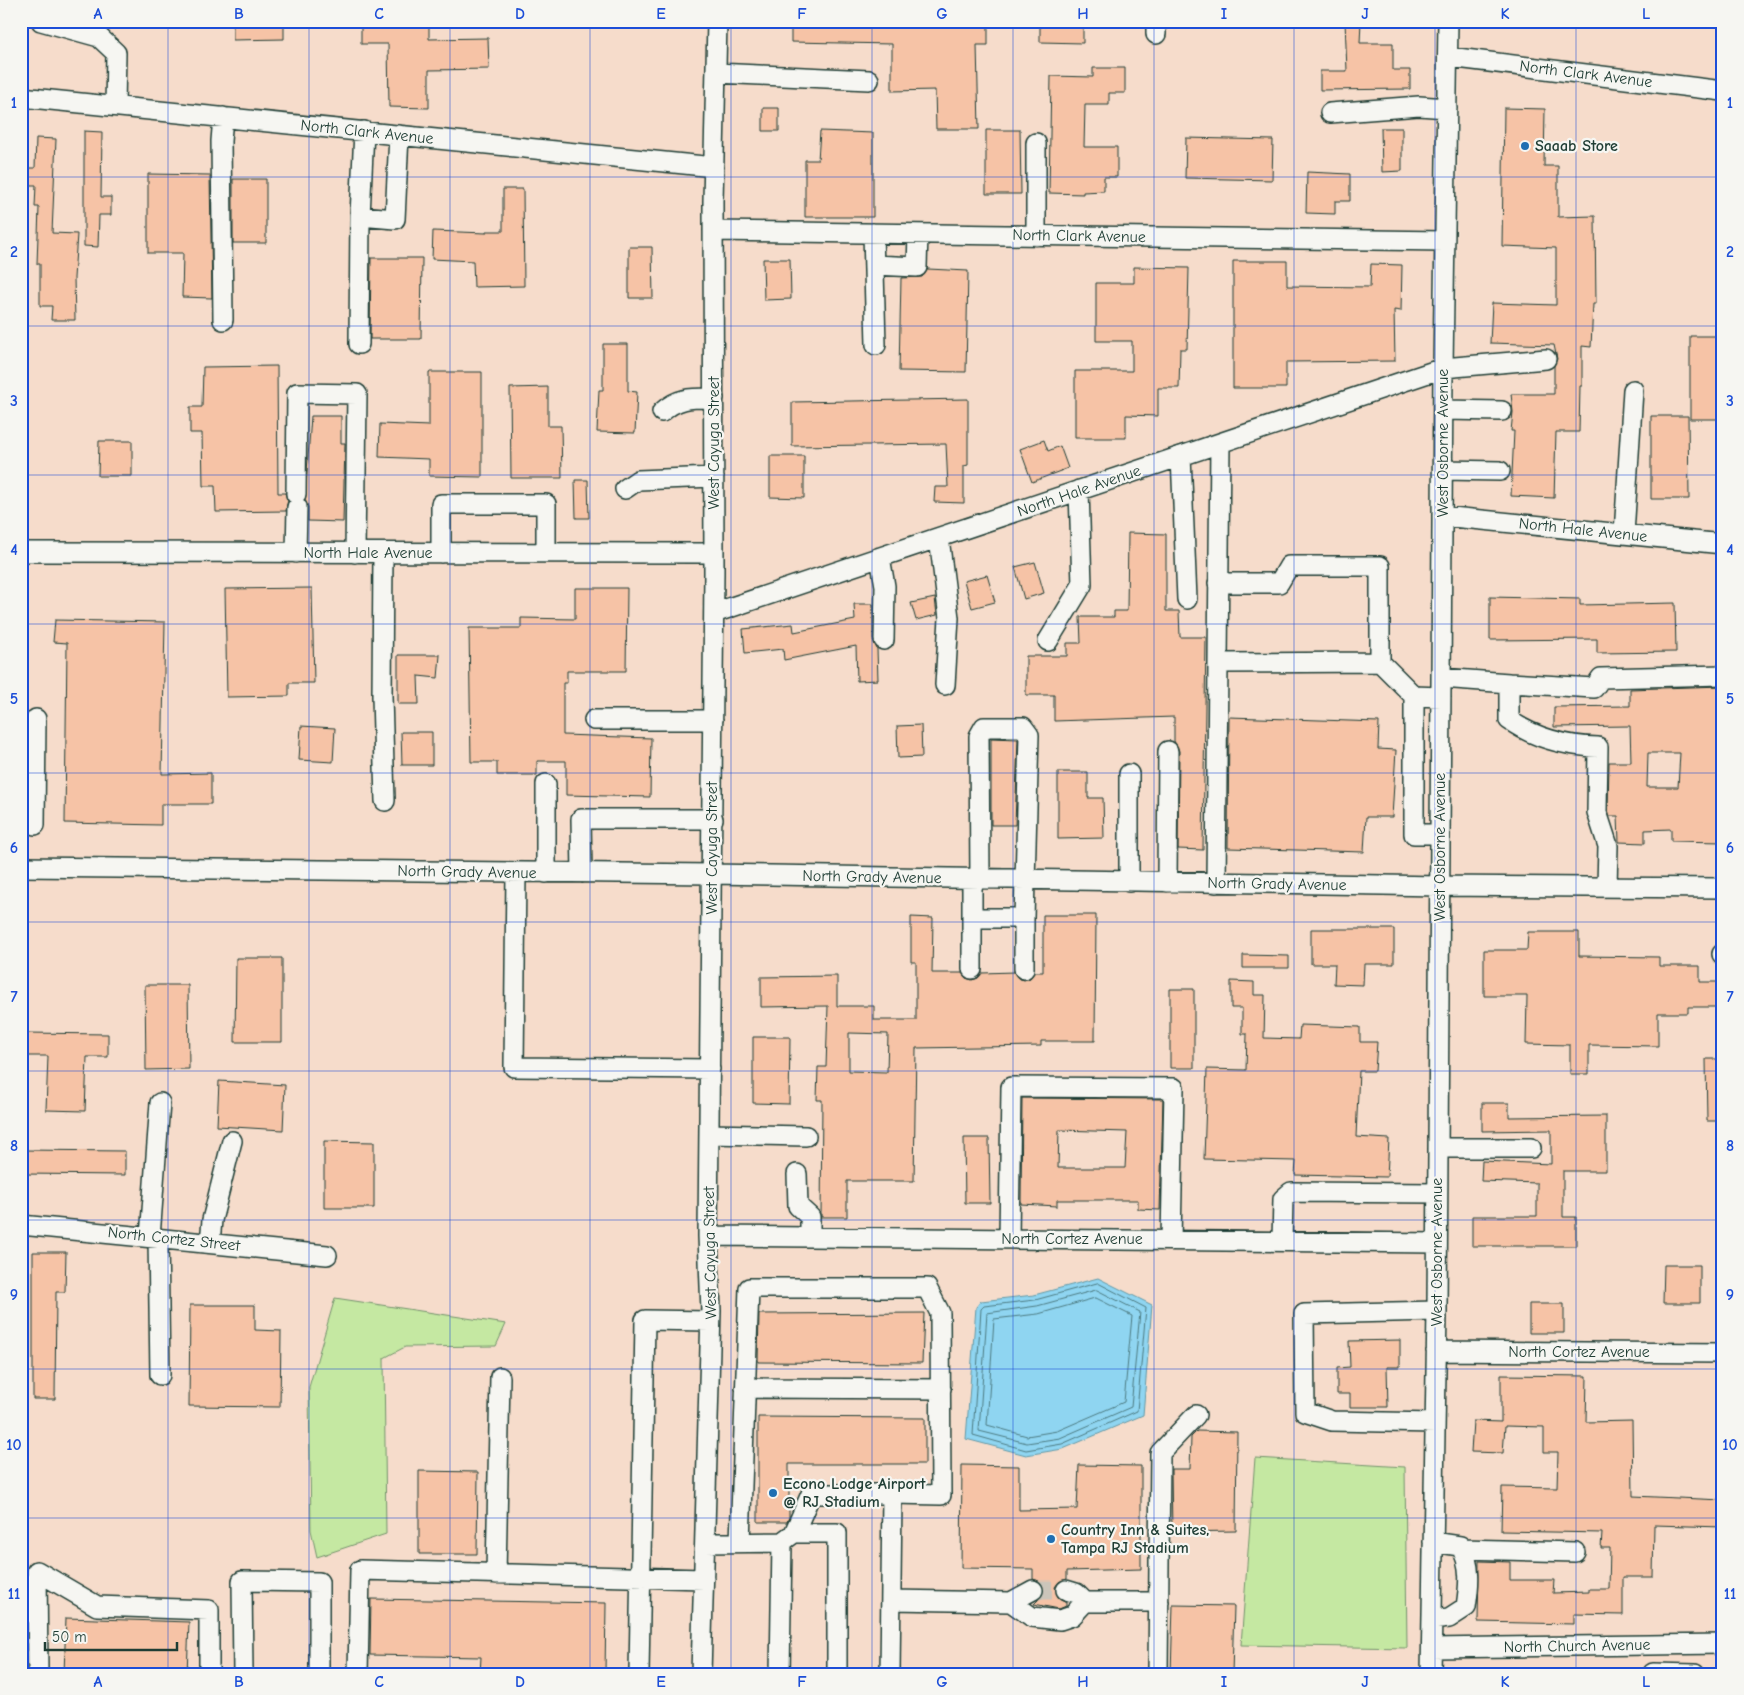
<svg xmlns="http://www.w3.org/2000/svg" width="1744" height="1695" viewBox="0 0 1744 1695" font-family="'Comic Neue',sans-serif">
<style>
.built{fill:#f6dccb;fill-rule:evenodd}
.green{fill:#c5e8a2;stroke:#72926b}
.water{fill:#8fd5f1;stroke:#6298a5}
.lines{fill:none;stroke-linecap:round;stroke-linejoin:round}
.shore{stroke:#4c7a80;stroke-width:1}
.building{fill:#f6c3a6;stroke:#1f3d34;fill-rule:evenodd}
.minor-tunnel{stroke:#cbc5ba;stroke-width:19;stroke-dasharray:19 9;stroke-linecap:butt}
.minor-casing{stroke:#1f3d34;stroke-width:22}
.minor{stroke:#f6f6f2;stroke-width:19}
.grid{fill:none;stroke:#1d4ed8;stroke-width:1;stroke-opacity:0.55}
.poi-dot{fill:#1f6fb2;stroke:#f6f6f2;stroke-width:2}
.labels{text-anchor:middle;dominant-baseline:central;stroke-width:4.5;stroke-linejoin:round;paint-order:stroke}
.street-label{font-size:16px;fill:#1f3d34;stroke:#f6f6f2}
.poi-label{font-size:16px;font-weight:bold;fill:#1f3d34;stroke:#f6f6f2;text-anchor:start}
.neatline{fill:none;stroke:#1d4ed8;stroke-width:2}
.grid-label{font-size:16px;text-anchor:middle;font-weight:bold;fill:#1d4ed8}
</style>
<rect width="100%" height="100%" fill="#f6e7db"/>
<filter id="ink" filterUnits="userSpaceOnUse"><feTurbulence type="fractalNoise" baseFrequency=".02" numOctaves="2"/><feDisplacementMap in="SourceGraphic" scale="10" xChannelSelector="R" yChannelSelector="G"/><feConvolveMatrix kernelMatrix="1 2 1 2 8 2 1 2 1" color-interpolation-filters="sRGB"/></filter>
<g filter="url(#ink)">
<path class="built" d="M21,21H707L703,156L21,88Z
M727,21H1438L1434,232L723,222Z
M1459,21H1723V82L1459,49Z
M1459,67L1723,101V535L1453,508Z
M21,106L703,175L704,544L21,543Z
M723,241L1434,250L1433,362L724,600Z
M1433,381L1430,877L723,865L724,619Z
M1453,527L1723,553V876L1450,877Z
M21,562L704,563V606L701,607L704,614L702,865L21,857Z
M21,876L702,883L698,1245L700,1311L691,1674H21V1234L335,1265L338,1247L21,1216ZM335,1299L495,1346L405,1347L384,1358L317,1557L311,1530L309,1387Z
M722,884L1430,895L1427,1233L718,1227Z
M1450,895H1723V1343L1446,1342Z
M719,1246L1427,1251L1421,1674H711L721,1312ZM1098,1278L1152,1305L1063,1449L1026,1455L967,1439L981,1301L1034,1295Z
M1446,1360L1723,1362V1635L1442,1638Z
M1723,1653V1674H1442V1657Z"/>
<path class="green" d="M335,1298L506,1324L496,1346L405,1347L384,1358L386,1534L317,1557L311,1530L309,1387Z
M1255,1458L1405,1467L1407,1648L1241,1645Z"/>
<path class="water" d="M1098,1278L1152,1305L1143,1415L1063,1449L1026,1455L966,1439L976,1307L981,1301L1034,1295Z"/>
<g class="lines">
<path class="shore" d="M1098,1283L1146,1308L1137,1411L1062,1444L1026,1450L973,1435L981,1309L984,1306L1035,1300Z
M1097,1290L1140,1312L1131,1407L1060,1438L1027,1443L979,1431L987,1313L1037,1306Z
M1096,1298L1132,1316L1124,1402L1057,1431L1027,1436L987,1425L994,1319L1038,1314Z"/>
</g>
<path class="building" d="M233,21H284V39L233,40Z
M361,21H429V39L488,38L489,69L429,70V108L389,107L388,44H361Z
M791,21H988V45H977L979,129H936L935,90L892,91V44L791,42Z
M1040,21H1083V43L1040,42Z
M1345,21H1361L1360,43H1393V70H1410V89L1320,90V71H1347Z
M1093,68H1125V93H1109V105H1085L1084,147H1117V177H1104V191L1083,192V194L1049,193L1051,76L1093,77Z
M763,108H779V131H763Z
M1504,108L1545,109L1544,166H1558V217L1595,216L1596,304H1593L1591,347L1582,346V386H1580L1579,432H1556L1554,498L1511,496L1514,431H1511L1513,412L1511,394H1554V366L1557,359L1554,345L1490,343L1492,303L1556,305V248L1502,246Z
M1381,128H1402V171L1382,172Z
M986,130H1020L1021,194H986Z
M84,131L102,132L101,197H111V215H99L98,247L84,246Z
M820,131L873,133V217H805V160H818Z
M36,138L56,139L52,233L77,234L74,278L75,320H51L52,306H40V264H37L39,207H35L36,185H27V168H35Z
M1186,138L1273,140L1272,180L1185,178Z
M1307,172L1350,174V201H1335V214L1306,213Z
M148,174L210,175L212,298L182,297L183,253H148Z
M233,179H266V243H233Z
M503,189H523L524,286L474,287L473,261L432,259L433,231L486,233V231H503Z
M629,247H652L653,298H629Z
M371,258H422L421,339H370Z
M763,259H790L791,299L764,300Z
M1233,261H1287V286L1370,287L1371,264L1402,265L1401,311L1394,310L1395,361L1286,362V388H1233Z
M1134,267L1189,268L1187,349H1180L1179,388H1158V416L1126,415V438H1075V371H1132V341H1096V283H1134Z
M928,269L968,271L966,372L899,371L901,278L922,277Z
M1690,336H1723V419H1690Z
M603,344H628V391L637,392L635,433L597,432L599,390H603Z
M277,366L278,493H285L288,501L286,511L216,512L215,486H203L202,433H190V407H202L203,367Z
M429,372H482V477L429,476V459L379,457L380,424L429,426Z
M548,387V426H561L562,478H511L510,388Z
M968,399V465L964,466V503L934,502L935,487H948L946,444L792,446V402Z
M311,416H341V443H345L343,522L308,521V507L305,500Z
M1651,416H1688L1689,499H1651Z
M1044,440L1048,451L1060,446L1068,468L1032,482L1020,449Z
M99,441H132V476H98Z
M770,456H804V498L770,497Z
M575,480H588L589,518H576Z
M1128,533L1166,534V611H1179L1180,637H1206L1203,850L1178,849L1179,751L1174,741V717L1054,721V695H1026V656H1067V643H1081L1080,617H1114V611H1127Z
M1035,562L1044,593L1024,599L1015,567Z
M987,575L995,602L972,608L964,581Z
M312,588L314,683H289V696L227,697L225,589Z
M575,588H627L626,671H567V683H563V735L651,738L650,797L566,795V761H537V775H497V762H471L469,628H521V618L575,619Z
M1490,597L1580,599V605L1675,603L1676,652L1597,653V639L1490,640Z
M935,598L937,615L916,620L911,603Z
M854,604H873V640L877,649L878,680L857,681L856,646L784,660L783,649L745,653L743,629L793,624L794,632L855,620Z
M55,620L165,622L162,774L211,773V804H161V825L65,823L67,643L53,642Z
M398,655H440L438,678L418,676L419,704H398Z
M1723,686V842L1671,841V829L1645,830V843L1619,842L1618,816H1610L1608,810L1609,762H1631L1630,726L1554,727V707L1630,706V689ZM1648,753H1680L1678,787H1647Z
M1229,717L1379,722L1378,749L1396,750L1392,817H1366L1364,852L1228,848Z
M921,725L922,757L898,758L897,726Z
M301,726L335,728L333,762L299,760Z
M401,732H432V765H402Z
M991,738L1018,739L1015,825H991Z
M1058,772H1088V798H1103L1104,838L1058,839Z
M1043,915H1096L1095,1041H1041V1046L916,1048L914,1181H847V1217H821L822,1100H817L818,1067H826L828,1006L761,1007V977L837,976V1006H874V1020H916V962H911V917L933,918L932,973H962L966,978L972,980L978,978L982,973L1014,972L1018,978L1024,980L1030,978L1035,972H1043ZM849,1033L888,1034L887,1072L849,1071Z
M1311,929H1394V964H1364L1363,985L1334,984L1335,964H1311Z
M1528,932H1579V956L1659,957V966H1700V982H1723V1007H1688V1013H1658V1046L1589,1045V1074H1570V1045L1526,1044L1527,996H1484V950H1527Z
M1243,955L1289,956V968H1243Z
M236,958H282V1042H235Z
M1231,981L1254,982V995H1265L1264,1038L1299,1039L1300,1025L1360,1027V1042H1377L1375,1071H1359L1356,1137L1389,1139L1387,1177L1295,1175L1296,1161L1204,1159L1207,1069L1246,1070L1247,1034H1242V1008H1231Z
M145,985H188L189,1069L146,1070Z
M1170,989H1194V1068H1170Z
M26,1033L108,1034V1057H87L85,1111L46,1110L48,1056H25Z
M753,1037H790L789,1104L753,1103Z
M1706,1059H1723V1121H1707Z
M219,1081L285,1085L283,1130L217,1126Z
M1022,1098L1163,1099L1160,1210L1138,1209V1200H1057V1206L1021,1204ZM1059,1130L1127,1132L1125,1168H1058Z
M1482,1103H1509V1117L1606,1116V1171H1563V1217H1576V1246H1472V1216H1537V1183L1481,1181L1482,1161L1551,1164V1130L1482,1131Z
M964,1138H989L990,1203H965Z
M324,1141L374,1142V1208H324Z
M23,1150L125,1151V1175L23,1174Z
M33,1252H66L65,1292H56L55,1399H33Z
M1664,1265H1700V1303H1663Z
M1529,1304H1564V1333H1529Z
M190,1305H255V1330L281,1331L280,1407L189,1406Z
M924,1313L922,1363L758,1362L759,1314Z
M1400,1340V1367H1387L1388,1407H1350V1394H1337V1368L1350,1367L1349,1341Z
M1501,1375L1587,1376L1586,1422L1632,1421L1633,1496L1723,1500V1527L1654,1525L1653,1577H1623V1615L1574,1614V1624L1478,1622L1479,1561L1510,1562V1580H1554L1553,1593L1589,1592V1589H1609L1610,1548H1601L1602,1533L1501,1531L1502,1487L1557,1488L1558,1452H1544V1427L1505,1426L1503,1453L1471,1452L1473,1421L1501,1422Z
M758,1417L925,1418V1464H789V1517L787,1522H758Z
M1197,1431L1237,1432L1236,1531L1172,1532L1171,1469H1190L1191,1437Z
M962,1465L1019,1466V1510L1077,1509L1079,1465L1141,1466V1569L1067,1571V1579L1059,1582L1055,1587L1058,1597L1066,1602V1606L1059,1609L1034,1604L1042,1596L1044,1590L1039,1581L1033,1579V1569L961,1568Z
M419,1471L478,1472L477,1554H419Z
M371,1599L606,1603L605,1674H480L481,1657L370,1655Z
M1173,1605L1234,1606L1232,1674H1171Z
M66,1618L189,1622L187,1674H64Z"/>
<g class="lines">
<path class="minor-tunnel" d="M1033,1590H1066"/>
<defs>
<path id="minor" d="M41,21L99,37L116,53L115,106
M1156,34V21
M1449,57L1723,91
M716,73L869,80
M21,97L714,167
M1330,113L1419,106L1447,108
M223,117L221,141L223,320
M1036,143V236
M360,216L395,219L399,135
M713,231L1444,241
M873,233L876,345
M874,265L917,267L918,234
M359,344L360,216L364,131
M1443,410L1502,411
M662,412C678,397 692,398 714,398
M1181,456L1187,599
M1443,470L1500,471
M625,489L638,480L714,477
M296,494L297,393L357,394L355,553
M1442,516L1723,544
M1624,534L1633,390
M939,538L949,618L945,685
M21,552L714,553
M296,553L297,507
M383,553L382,696L385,801
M441,553V504H546V553
M880,557L885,586L884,640
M714,613L1443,368L1546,359
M1048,641L1082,585L1079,490
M1380,662L1414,696
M1218,663L1380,662V566H1289L1279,583H1218
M1441,678L1509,683V720C1536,739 1565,746 1598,747L1597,812L1608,846L1607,886
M1509,683L1594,688L1601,678L1723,675
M594,720H713
M1129,774V882
M546,784V873
M35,825L36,719
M1440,834H1414V696L1441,697
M21,867L712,874L1440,886L1723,888
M516,872L514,1067L710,1069
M582,873L581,819H713
M972,879V918H1024L1029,735L1023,727H984L979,736L980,879
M1167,882L1168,751
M1216,883L1220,443
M972,918V969
M1722,954H1723
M1024,969V918
M709,1134L806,1136
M1438,1148H1531
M797,1174L798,1206L810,1217V1237
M21,1225L327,1255
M708,1236L1437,1243
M150,1237L160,1103
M158,1238L160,1375
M1009,1239L1011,1087L1174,1088L1171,1240
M1282,1241L1283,1199L1291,1192L1437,1193
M210,1243L212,1220L232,1141
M1436,1351L1723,1353
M745,1388L941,1389
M1435,1423L1332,1421L1305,1412L1304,1314L1437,1311
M794,1533H837V1674
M740,1542L749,1288H927L940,1313L941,1495L892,1494
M705,1543L782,1542L794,1533L811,1494H892L890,1674
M1462,1549L1575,1552
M496,1574L500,1377
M1066,1590L1076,1593L1085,1602
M891,1600L1011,1602L1032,1617L1060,1620L1072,1616L1085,1602H1159
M1011,1602L1033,1590
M1432,1620L1449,1618L1466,1607C1469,1587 1472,1564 1460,1546L1433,1542
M1432,1648L1723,1644
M1653,1673L1695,1674
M38,1674L37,1571L97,1606L209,1610V1674
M243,1674L242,1581L319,1582V1674
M358,1674L360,1570L704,1579
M639,1674L645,1320L710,1321
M701,1674L711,1311L708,1236L714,572L713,201L717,21
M780,1674L782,1542
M1158,1674L1160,1453L1196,1415
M1431,1674L1437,1311L1443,368L1448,21"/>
</defs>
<use href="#minor" class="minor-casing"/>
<use href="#minor" class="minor"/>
</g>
</g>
<path class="grid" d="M168,21V1674M309,21V1674M450,21V1674M590,21V1674M731,21V1674M872,21V1674M1013,21V1674M1154,21V1674M1294,21V1674M1435,21V1674M1576,21V1674M21,177H1723M21,326H1723M21,475H1723M21,624H1723M21,773H1723M21,922H1723M21,1071H1723M21,1220H1723M21,1369H1723M21,1518H1723"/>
<g class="poi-dot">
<circle cx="1525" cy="146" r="5"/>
<circle cx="773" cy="1493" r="5"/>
<circle cx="1051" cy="1539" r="5"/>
</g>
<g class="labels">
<g class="street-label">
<text transform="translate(1586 74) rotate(7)">North Clark Avenue</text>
<text transform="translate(367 132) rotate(6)">North Clark Avenue</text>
<text transform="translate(1079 236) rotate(1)">North Clark Avenue</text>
<text transform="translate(714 443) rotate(-90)">West Cayuga Street</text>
<text transform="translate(1443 443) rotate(-90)">West Osborne Avenue</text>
<text transform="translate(1079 491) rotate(-19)">North Hale Avenue</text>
<text transform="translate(1583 530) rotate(6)">North Hale Avenue</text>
<text x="368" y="553">North Hale Avenue</text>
<text transform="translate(1440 847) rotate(-90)">West Osborne Avenue</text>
<text transform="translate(712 848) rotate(-90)">West Cayuga Street</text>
<text transform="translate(467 872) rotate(1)">North Grady Avenue</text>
<text transform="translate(872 877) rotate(1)">North Grady Avenue</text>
<text transform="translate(1277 884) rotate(1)">North Grady Avenue</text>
<text transform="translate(174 1239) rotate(6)">North Cortez Street</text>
<text x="1072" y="1239">North Cortez Avenue</text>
<text transform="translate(1437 1252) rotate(-90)">West Osborne Avenue</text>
<text transform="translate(710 1253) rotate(-91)">West Cayuga Street</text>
<text x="1579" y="1352">North Cortez Avenue</text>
<text transform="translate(1577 1646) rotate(-1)">North Church Avenue</text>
</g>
<g class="poi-label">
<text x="1535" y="146">Saaab Store</text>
<text x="783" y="1484">Econo Lodge Airport<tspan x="783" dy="18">@ RJ Stadium</tspan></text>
<text x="1061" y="1530">Country Inn &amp; Suites,<tspan x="1061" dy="18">Tampa RJ Stadium</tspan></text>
</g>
</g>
<rect width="1744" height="1695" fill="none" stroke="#f6f6f2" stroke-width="55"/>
<path d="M45 1642v8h132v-8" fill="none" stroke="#1f3d34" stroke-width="2.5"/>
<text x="52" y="1642" font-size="15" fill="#1f3d34" stroke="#f6f6f2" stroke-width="4" paint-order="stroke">50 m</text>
<rect x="28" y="28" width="1688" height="1640" class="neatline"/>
<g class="grid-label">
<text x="98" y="19">A</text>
<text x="239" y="19">B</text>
<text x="379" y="19">C</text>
<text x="520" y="19">D</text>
<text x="661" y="19">E</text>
<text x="802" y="19">F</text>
<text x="942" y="19">G</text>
<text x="1083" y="19">H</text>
<text x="1224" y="19">I</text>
<text x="1365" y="19">J</text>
<text x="1505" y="19">K</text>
<text x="1646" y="19">L</text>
<text x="14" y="108">1</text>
<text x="1730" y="108">1</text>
<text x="14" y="257">2</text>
<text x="1730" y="257">2</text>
<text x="14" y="406">3</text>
<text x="1730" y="406">3</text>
<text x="14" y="555">4</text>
<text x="1730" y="555">4</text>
<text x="14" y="704">5</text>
<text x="1730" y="704">5</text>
<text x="14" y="853">6</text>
<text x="1730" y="853">6</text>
<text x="14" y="1002">7</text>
<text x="1730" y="1002">7</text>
<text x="14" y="1151">8</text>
<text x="1730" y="1151">8</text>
<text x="14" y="1300">9</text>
<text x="1730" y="1300">9</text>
<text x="14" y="1450">10</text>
<text x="1730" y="1450">10</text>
<text x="14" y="1599">11</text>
<text x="1730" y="1599">11</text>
<text x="98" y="1687">A</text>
<text x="239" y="1687">B</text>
<text x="379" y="1687">C</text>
<text x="520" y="1687">D</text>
<text x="661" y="1687">E</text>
<text x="802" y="1687">F</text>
<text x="942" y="1687">G</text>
<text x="1083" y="1687">H</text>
<text x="1224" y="1687">I</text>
<text x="1365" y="1687">J</text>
<text x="1505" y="1687">K</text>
<text x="1646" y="1687">L</text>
</g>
</svg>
